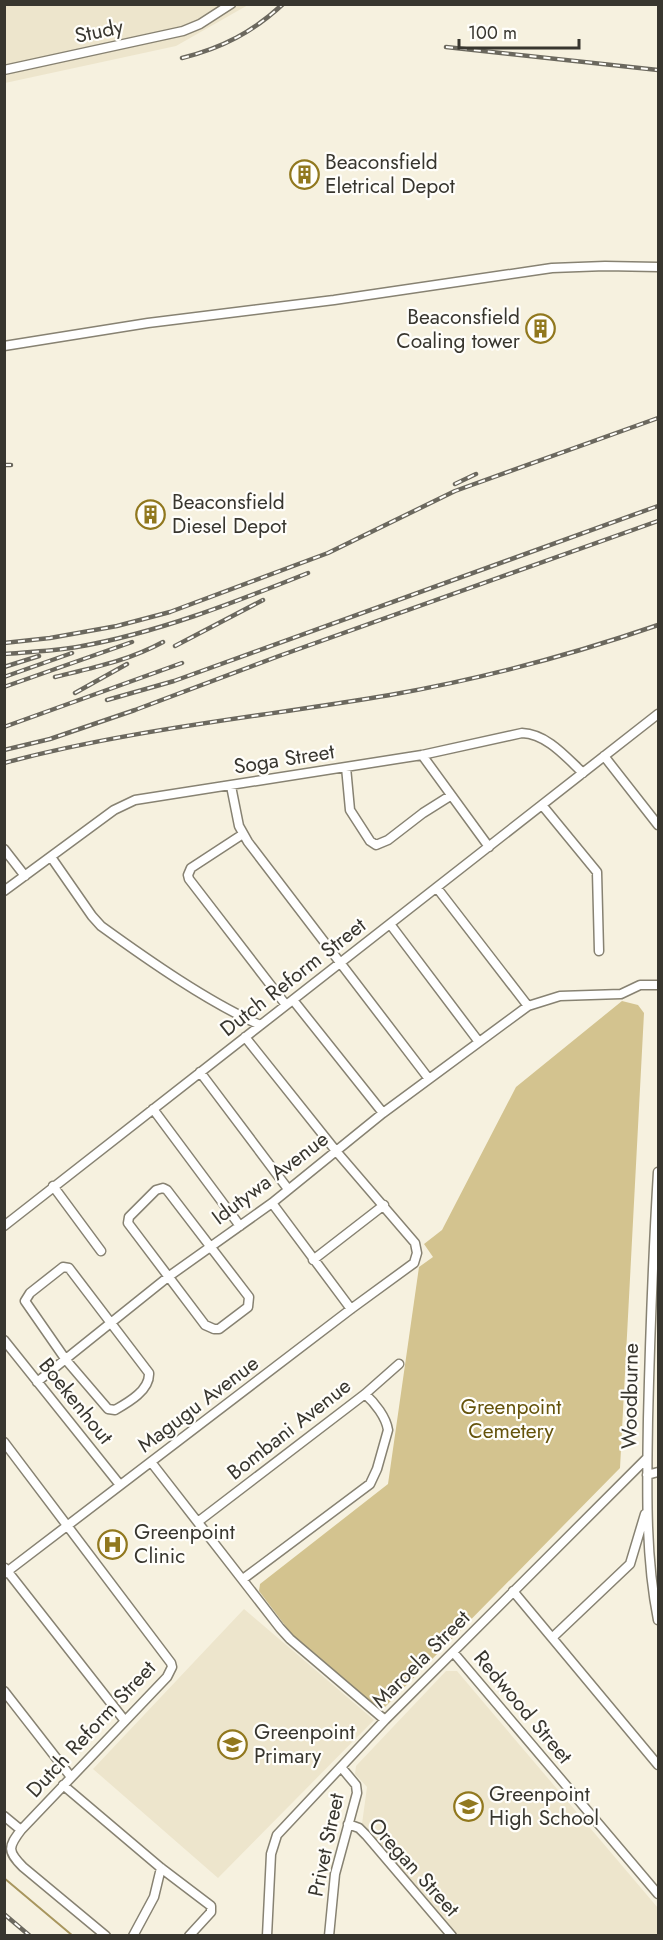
<svg xmlns="http://www.w3.org/2000/svg" width="663" height="1940" viewBox="0 0 663 1940" font-family="Jost,sans-serif">
<style>
.built{fill:#ede5cc}
.green{fill:#d3c38f}
.lines{fill:none;stroke-linecap:round;stroke-linejoin:round}
.stream{stroke:#a8965e;stroke-width:2}
.minor-casing{stroke:#878272;stroke-width:11}
.minor{stroke:#fff;stroke-width:8}
.rail-casing{stroke:#6b685e;stroke-width:4.5}
.rail{stroke:#fffefa;stroke-width:2;stroke-dasharray:7;stroke-linecap:butt}
.labels{text-anchor:middle;dominant-baseline:central;stroke-width:4.5;stroke-linejoin:round;paint-order:stroke}
.street-label{font-size:21px;fill:#38362f;stroke:#fffefa}
.poi-label{font-size:21px;fill:#38362f;stroke:#fffefa;text-anchor:start}
.park-label{font-size:21px;fill:#65530b;stroke:#fffefa}
</style>
<rect width="100%" height="100%" fill="#f6f1df"/>
<path class="built" d="M4,5H248L176,46L5,83Z
M244,1609L374,1720L218,1878L93,1769Z
M446,1671H457L658,1908V1935H457L362,1824L367,1787L355,1774L356,1766Z"/>
<path class="green" d="M622,1001L638,1005L644,1013L620,1468L385,1707H377L293,1636L259,1591L260,1584L388,1484L419,1267L433,1257L424,1244L442,1230L516,1087Z"/>
<g class="lines">
<path class="stream" d="M4,1878L73,1936"/>
<defs>
<path id="minor" d="M4,70L183,31L200,24L231,4
M4,346L148,323L334,300L552,268L605,266L658,267
M422,755L489,847
M604,756L658,825
M346,767L350,810L370,841L376,845L388,840L423,813L450,796
M231,786L239,826L248,842L429,1079
M542,805L597,872L599,951
M243,834L191,868L188,875L189,879L286,1005
M4,849L25,876
M51,857L92,916L101,926C148,960 208,1002 260,1025
M437,888L528,1006
M4,891L114,810L135,800L422,755L522,733C547,734 566,757 583,773
M390,924L479,1042
M293,1000L383,1113
M200,1072L288,1189
M153,1109L240,1226
M658,1172C653,1255 650,1336 648,1419C647,1486 645,1555 658,1620
M53,1186L101,1251
M163,1188L167,1190L249,1297L248,1307L219,1329H214L205,1325L128,1223L129,1217L156,1190Z
M272,1203L351,1309
M4,1226L658,714
M313,1260L384,1205
M63,1267L69,1268L149,1373C150,1390 129,1402 115,1410L108,1409L66,1360L25,1301L30,1293Z
M4,1340L120,1485
M37,1382L168,1277L272,1203L383,1113L528,1006L560,996L621,994L640,985H658
M4,1442L171,1663L172,1667L167,1677L21,1830C8,1847 7,1851 23,1867L106,1936
M151,1462L280,1628L290,1639L385,1720
M647,1475L658,1472
M199,1521L365,1394L399,1364
M5,1568L125,1721
M4,1574L351,1309L414,1263L417,1253L415,1243L336,1151L245,1037
M243,1579L370,1484L377,1469L388,1430C386,1417 375,1403 365,1394
M513,1591L658,1765
M553,1637L630,1564L645,1514
M453,1652L658,1894
M4,1691L71,1777
M63,1785L161,1868L211,1906V1912L189,1936
M4,1816L21,1830
M348,1824L359,1828L366,1835L452,1936
M133,1936L154,1897L161,1868
M267,1936L271,1854L277,1835L385,1720L647,1458
M329,1936L335,1874L357,1793L356,1785L341,1767"/>
</defs>
<use href="#minor" class="minor-casing"/>
<use href="#minor" class="minor"/>
<defs>
<path id="rail" d="M446,47L658,70
M182,58C222,48 253,32 283,4
M4,465H11
M455,484L476,474
M4,643L50,638L117,626L170,612L328,553L455,491L658,418
M175,646L263,600
M4,654C29,652 53,651 77,647C157,633 233,603 308,573
M4,667L39,656
M4,677L72,653
M55,677C92,668 128,661 163,642
M4,687L132,642
M75,693L127,664
M107,700L174,681L658,506
M4,727L182,663
M4,750L50,739L135,710L279,656L658,521
M4,763C131,729 261,717 390,695C481,679 571,655 658,625
M4,1914L30,1936"/>
</defs>
<use href="#rail" class="rail-casing"/>
<use href="#rail" class="rail"/>
</g>
<defs>
<symbol id="building-ring" viewBox="-11 -11 22 22"><circle r="9.5" fill="#fffefa" stroke="#91781e" stroke-width="1.5"/><path d="M-4-6H4V6H1V3H-1V6H-4ZM-2.5-4.3h1.7v1.8h-1.7ZM.8-4.3h1.7v1.8H.8ZM-2.5-1h1.7V.8h-1.7ZM.8-1h1.7V.8H.8Z" fill="#91781e"/></symbol>
<symbol id="hospital-ring" viewBox="-11 -11 22 22"><circle r="9.5" fill="#fffefa" stroke="#91781e" stroke-width="1.5"/><path d="M-5-5h3v3.5h4V-5h3V5h-3V1.5h-4V5h-3Z" fill="#91781e"/></symbol>
<symbol id="school-ring" viewBox="-11 -11 22 22"><circle r="9.5" fill="#fffefa" stroke="#91781e" stroke-width="1.5"/><path d="M0-5L7-2L0 1L-7-2ZM-4 1L0 2.5L4 1V4Q0 6-4 4Z" fill="#91781e"/></symbol>
</defs>
<g fill-rule="evenodd">
<use href="#building-ring" x="288" y="158" width="33" height="33"/>
<use href="#building-ring" x="524" y="312" width="33" height="33"/>
<use href="#building-ring" x="134" y="498" width="33" height="33"/>
<use href="#hospital-ring" x="96" y="1528" width="33" height="33"/>
<use href="#school-ring" x="216" y="1728" width="33" height="33"/>
<use href="#school-ring" x="452" y="1790" width="33" height="33"/>
</g>
<g class="labels">
<g class="street-label">
<text transform="translate(99 31) rotate(-12)">Study</text>
<text transform="translate(284 759) rotate(-9)">Soga Street</text>
<text transform="translate(293 977) rotate(-38)">Dutch Reform Street</text>
<text transform="translate(270 1178) rotate(-37)">Idutywa Avenue</text>
<text transform="translate(630 1396) rotate(-89)">Woodburne</text>
<text transform="translate(76 1401) rotate(51)">Boekenhout</text>
<text transform="translate(198 1404) rotate(-37)">Magugu Avenue</text>
<text transform="translate(289 1429) rotate(-38)">Bombani Avenue</text>
<text transform="translate(421 1659) rotate(-45)">Maroela Street</text>
<text transform="translate(523 1707) rotate(50)">Redwood Street</text>
<text transform="translate(91 1729) rotate(-47)">Dutch Reform Street</text>
<text transform="translate(326 1845) rotate(-78)">Privet Street</text>
<text transform="translate(414 1867) rotate(48)">Oregan Street</text>
</g>
<g class="poi-label">
<text x="325" y="162">Beaconsfield<tspan x="325" dy="24">Eletrical Depot</tspan></text>
<text x="520" y="317" text-anchor="end">Beaconsfield<tspan x="520" dy="24">Coaling tower</tspan></text>
<text x="172" y="502">Beaconsfield<tspan x="172" dy="24">Diesel Depot</tspan></text>
<text x="134" y="1532">Greenpoint<tspan x="134" dy="24">Clinic</tspan></text>
<text x="254" y="1732">Greenpoint<tspan x="254" dy="24">Primary</tspan></text>
<text x="489" y="1794">Greenpoint<tspan x="489" dy="24">High School</tspan></text>
</g>
<g class="park-label">
<text x="511" y="1407">Greenpoint<tspan x="511" dy="24">Cemetery</tspan></text>
</g>
</g>
<rect width="663" height="1940" fill="none" stroke="#38362f" stroke-width="12"/>
<path d="M459 39v9h120v-9" fill="none" stroke="#38362f" stroke-width="3"/>
<text x="468" y="39" font-size="18" fill="#38362f" stroke="#fffefa" stroke-width="4.5" paint-order="stroke">100 m</text>
</svg>
